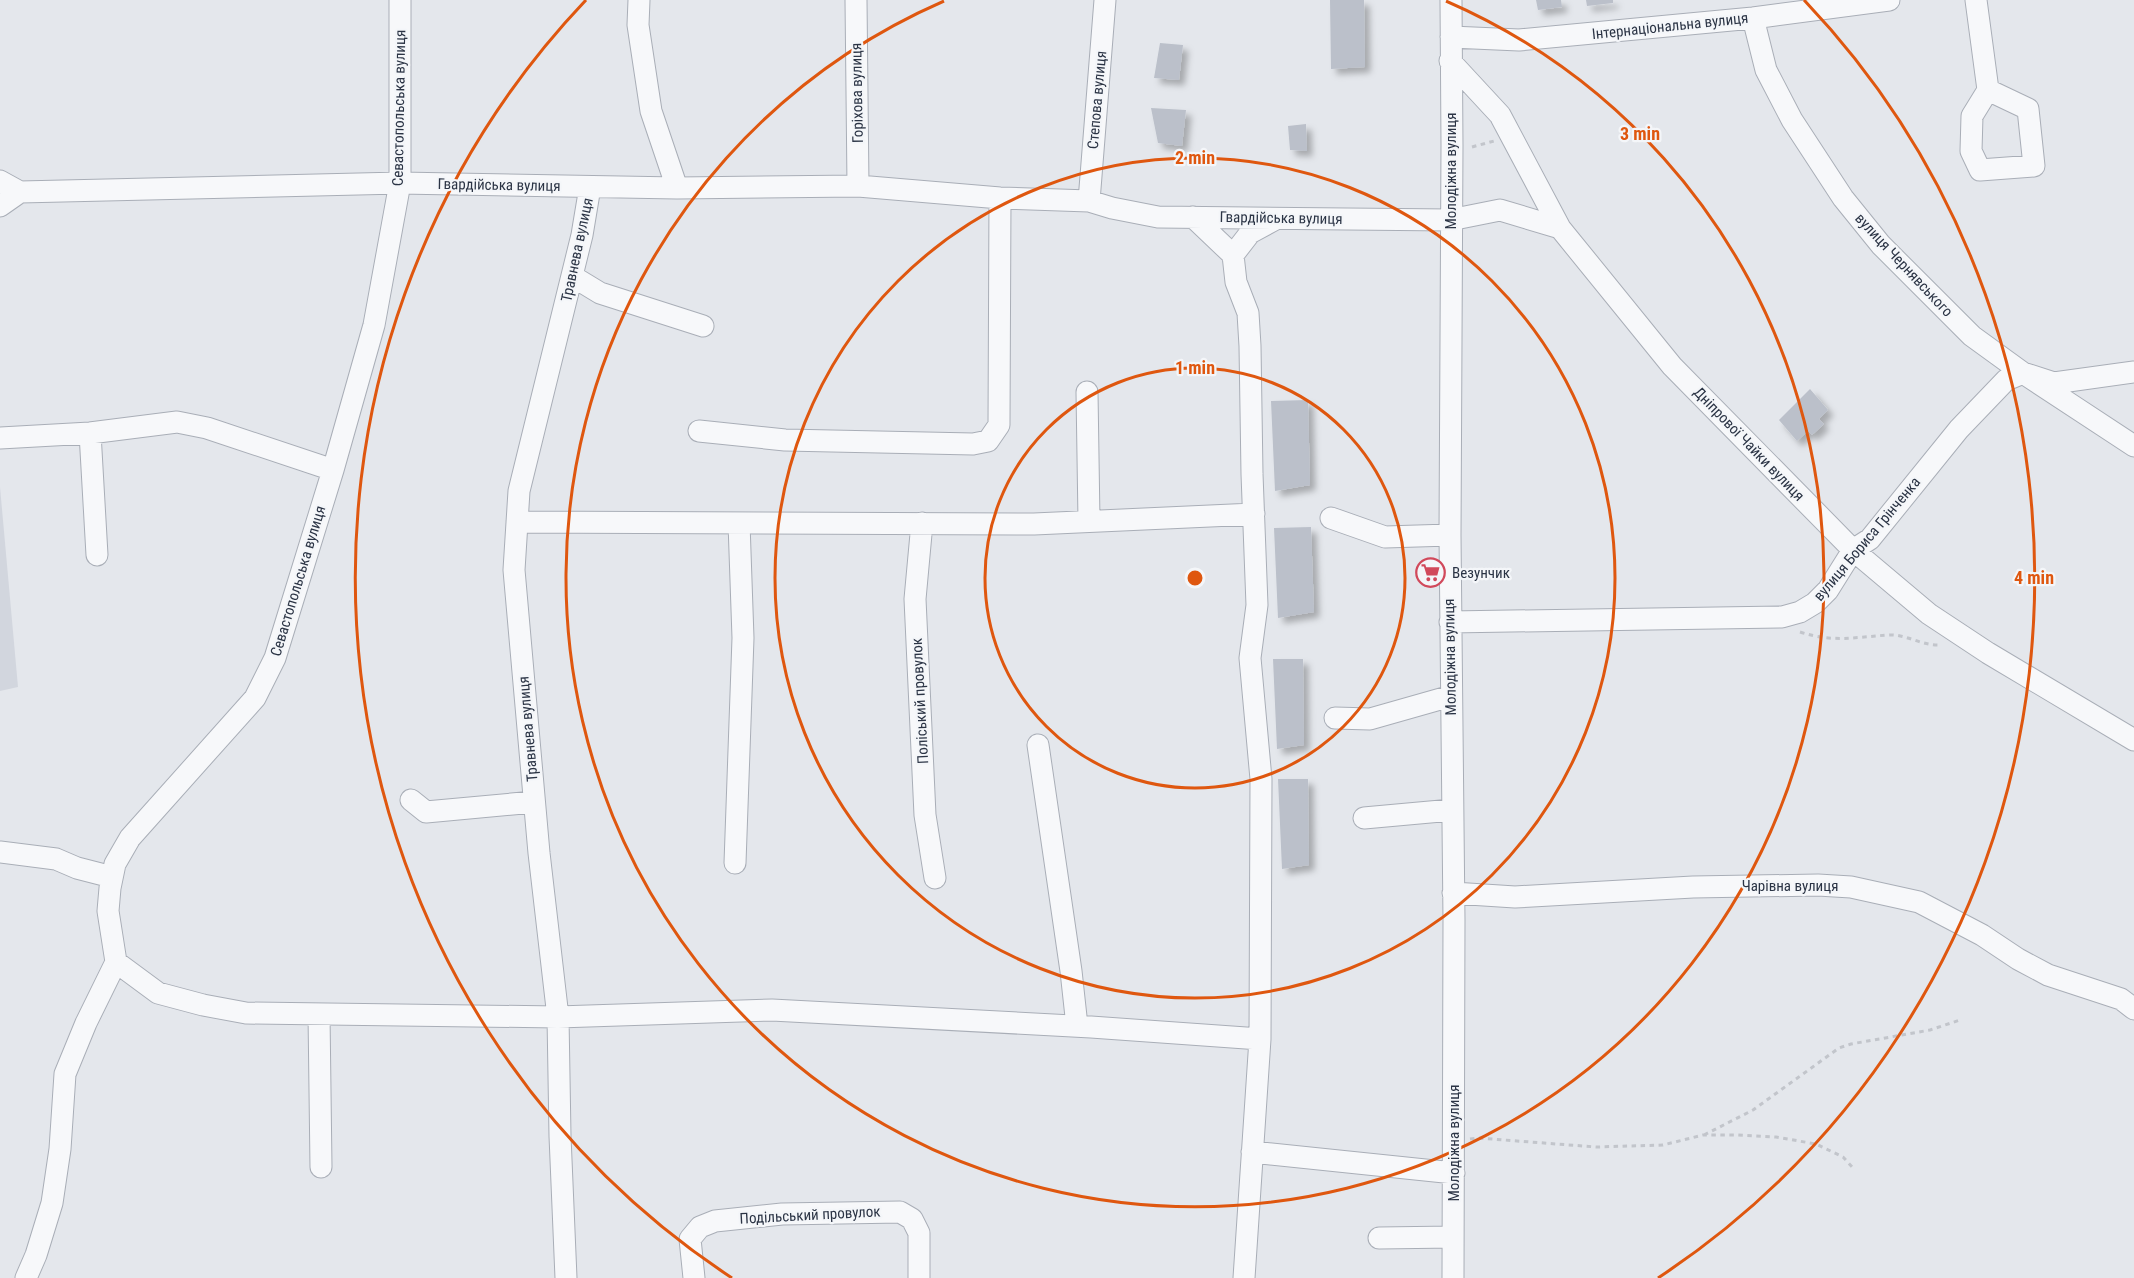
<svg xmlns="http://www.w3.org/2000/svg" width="2134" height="1278" viewBox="0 0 2134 1278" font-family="'Roboto Condensed',sans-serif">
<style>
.built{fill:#d2d6de}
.building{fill:#bbc0ca;filter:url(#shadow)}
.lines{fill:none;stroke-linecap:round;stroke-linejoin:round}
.minor-casing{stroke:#a9aeb7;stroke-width:23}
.path{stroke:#c2c5cb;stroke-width:3;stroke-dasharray:4.5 4.5;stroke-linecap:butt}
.minor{stroke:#f7f8fa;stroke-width:21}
.ring{fill:none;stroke:#df570f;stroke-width:3}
.labels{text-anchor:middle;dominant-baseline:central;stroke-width:4.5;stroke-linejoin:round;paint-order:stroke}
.street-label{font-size:15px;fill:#2b3445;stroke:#f4f6f9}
.poi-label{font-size:15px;fill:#2b3445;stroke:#f4f6f9;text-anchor:start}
.centre{fill:#df570f;stroke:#f4f6f9;stroke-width:3}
.ring-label{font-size:18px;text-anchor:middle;font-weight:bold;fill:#df570f;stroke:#f4f6f9;stroke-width:4.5;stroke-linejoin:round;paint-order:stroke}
</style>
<defs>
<filter id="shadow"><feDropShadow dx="5.5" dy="5.5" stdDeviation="3" flood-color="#0004"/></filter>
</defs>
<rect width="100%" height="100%" fill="#e4e7ec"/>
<path class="built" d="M0,487L18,687L0,691Z"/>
<path class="building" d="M1330,0H1364L1365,67L1331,69Z
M1536,0H1561L1562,7L1538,10Z
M1586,0H1613V3L1587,6Z
M1160,43L1183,45L1179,80L1154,78Z
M1151,108L1186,110L1182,146L1158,143Z
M1306,124L1307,151L1290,150L1288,126Z
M1810,389L1828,410L1819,419L1824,424L1812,435L1808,431L1797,441L1779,420Z
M1308,400L1310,485L1275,491L1271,401Z
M1311,527L1314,612L1278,618L1274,528Z
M1273,659H1303L1304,745L1277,749Z
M1278,779H1308L1309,865L1282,869Z"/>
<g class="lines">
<defs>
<path id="minor" d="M639,0L638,25L651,111L677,188
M856,0L858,186
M1451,0L1452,145L1450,535L1454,920L1453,1278
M1976,0L1988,90L1972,116L1971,151L1980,170L2034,166L2028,109L1988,90
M1753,18L1766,70L1792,120L1843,198L1881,245L1972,336L2023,373L2134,446
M1451,37L1519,40L1753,18L1889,0
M1450,61L1500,115L1560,228L1672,366L1853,550L1929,614L1988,653L2134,740
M0,181L20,192L400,183L677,188L858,186L1000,198L1089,201L1112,208L1158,217L1450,220L1500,210L1560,228
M1089,201L1105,0
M0,206L20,192
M1193,217L1233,255
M572,276L600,293L703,326
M1087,392L1089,521
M699,431L785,440L973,444L988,441L999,425L1000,198
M90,433L97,555
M0,438L90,433L177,422L207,428L333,470
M1331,518L1385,537L1450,535
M517,522L1034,524L1254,514
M922,523L915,599L925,815L935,878
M1450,622L1782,617L1800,612L1815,603L1828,590L1853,550L1870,539L1959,429L2006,380L2023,373L2054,383L2134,372
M1335,718L1370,719L1451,696
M1038,745L1071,971L1077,1026
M411,800L426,812L534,802
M1364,818L1452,810
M0,852L56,859L77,868L112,877
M735,863L743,638L739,523
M1453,893L1515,897L1693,887L1818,885L1851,887L1919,902L1982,935L2018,959L2048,975L2121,999L2134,1009
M116,962L158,993L203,1005L246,1013L558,1017L772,1010L1091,1027L1260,1039
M319,1014L321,1167
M1252,1152L1454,1173
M1379,1238L1453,1237
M26,1278L36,1255L52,1203L60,1149L65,1074L86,1023L116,962L108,911L110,888L115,864L130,838L255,698L275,658L333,470L374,325L400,183V0
M566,1278L560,1136L558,1017L539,853L514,570L519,491L582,235L590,187
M694,1278L690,1239L700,1227L715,1221L782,1214L900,1212L912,1219L919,1233V1278
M1244,1278L1260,1039L1261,779L1250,658L1257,605L1252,474L1250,346L1248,313L1236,282L1233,255L1250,233L1274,220"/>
</defs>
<use href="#minor" class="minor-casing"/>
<path class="path" d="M1472,147L1494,141
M1800,632C1834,643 1855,637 1889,635C1906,634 1922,646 1940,645
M1704,1135L1753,1110L1839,1048L1851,1044L1930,1030L1960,1020
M1470,1139L1478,1138L1596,1147L1663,1145L1703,1135H1736L1776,1137L1816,1144L1843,1157L1854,1169"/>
<use href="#minor" class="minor"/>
</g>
<g class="ring">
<circle cx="1195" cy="578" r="210"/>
<circle cx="1195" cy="578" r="420"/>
<path d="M1446 1A629 629 0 1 1 944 1"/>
<path d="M732 1278A839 839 0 0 1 586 0M1804 0A839 839 0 0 1 1658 1278"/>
</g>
<defs>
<symbol id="supermarket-ring" viewBox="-11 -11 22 22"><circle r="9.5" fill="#f4f6f9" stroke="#d1495b" stroke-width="1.5"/><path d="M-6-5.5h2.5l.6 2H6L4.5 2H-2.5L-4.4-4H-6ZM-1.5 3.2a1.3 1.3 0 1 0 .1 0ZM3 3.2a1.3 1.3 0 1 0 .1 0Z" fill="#d1495b"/></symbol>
</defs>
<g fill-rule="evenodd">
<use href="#supermarket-ring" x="1414" y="556" width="33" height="33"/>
</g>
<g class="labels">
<g class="street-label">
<text transform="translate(1670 26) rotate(-6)">Інтернаціональна вулиця</text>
<text transform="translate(857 93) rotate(-91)">Горіхова вулиця</text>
<text transform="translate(1097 100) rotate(-85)">Степова вулиця</text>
<text transform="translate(399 108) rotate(-89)">Севастопольська вулиця</text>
<text transform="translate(1451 171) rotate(-90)">Молодіжна вулиця</text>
<text transform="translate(499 185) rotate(1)">Гвардійська вулиця</text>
<text transform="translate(1281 218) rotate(1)">Гвардійська вулиця</text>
<text transform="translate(577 250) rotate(-78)">Травнева вулиця</text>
<text transform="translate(1904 265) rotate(47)">вулиця Чернявського</text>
<text transform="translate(1749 444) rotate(46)">Дніпрової Чайки вулиця</text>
<text transform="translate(1867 539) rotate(-50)">вулиця Бориса Грінченка</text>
<text transform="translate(298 581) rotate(-73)">Севастопольська вулиця</text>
<text transform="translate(1450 657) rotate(-91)">Молодіжна вулиця</text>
<text transform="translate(920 701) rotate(-93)">Поліський провулок</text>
<text transform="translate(528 729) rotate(-95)">Травнева вулиця</text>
<text x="1790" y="886">Чарівна вулиця</text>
<text transform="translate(1454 1143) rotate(-90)">Молодіжна вулиця</text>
<text transform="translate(810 1215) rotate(-3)">Подільський провулок</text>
</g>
<g class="poi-label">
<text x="1452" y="573">Везунчик</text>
</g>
</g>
<circle cx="1195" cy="578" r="9" class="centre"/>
<g class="ring-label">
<text x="1640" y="140">3 min</text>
<text x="1195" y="164">2 min</text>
<text x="1195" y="374">1 min</text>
<text x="2034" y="584">4 min</text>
</g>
</svg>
